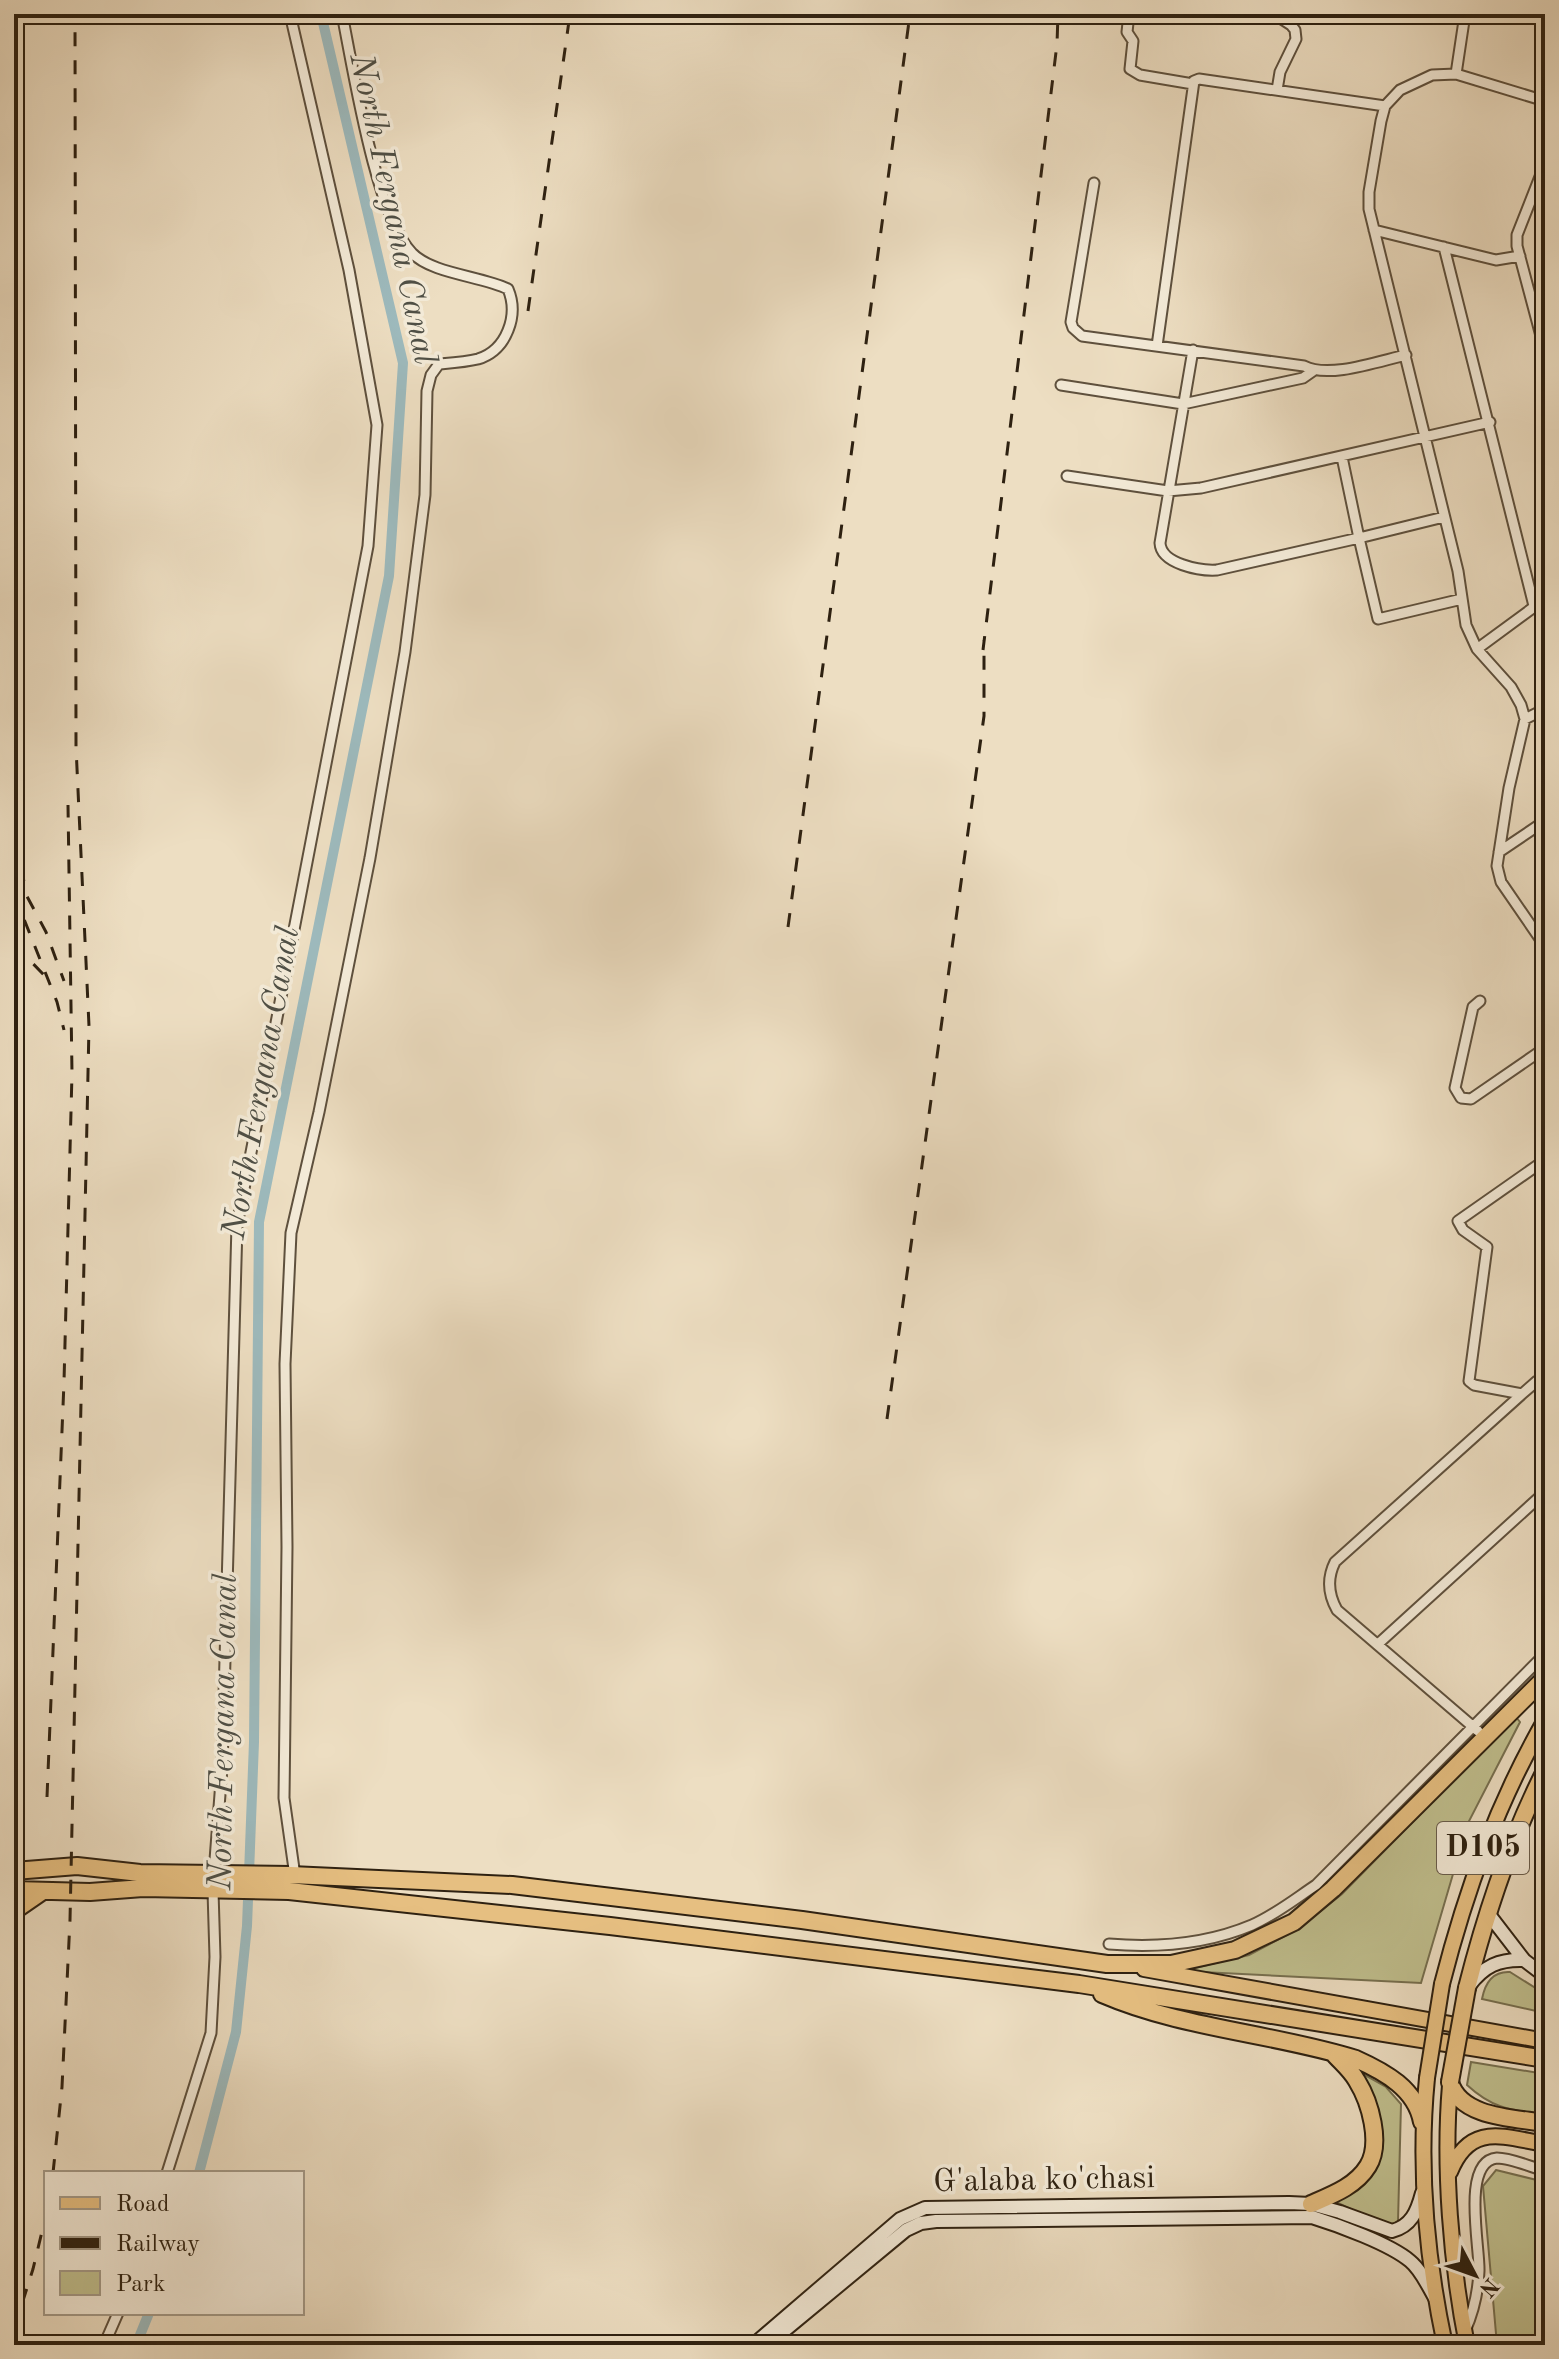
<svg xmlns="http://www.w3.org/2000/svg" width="1559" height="2359" viewBox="0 0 1559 2359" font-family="'Old Standard TT',serif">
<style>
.green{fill:#c0bf8e;stroke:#777050;stroke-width:2}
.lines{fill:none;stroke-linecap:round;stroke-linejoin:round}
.canal{stroke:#9dbabd;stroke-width:10}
.street-casing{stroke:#5e503d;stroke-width:13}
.secondary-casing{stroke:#2e2111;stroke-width:16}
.primary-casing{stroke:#2e2111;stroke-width:18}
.highway-casing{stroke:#2e2111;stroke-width:20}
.street{stroke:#f3ead7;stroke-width:9}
.secondary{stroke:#f3ead7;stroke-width:12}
.primary{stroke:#e6bf81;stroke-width:14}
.highway{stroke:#e6bf81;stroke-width:16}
.rail{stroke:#2e2111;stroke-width:3;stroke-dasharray:14 14;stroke-linecap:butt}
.primary-bridge-casing{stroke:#2e2111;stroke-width:18;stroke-linecap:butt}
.highway-bridge-casing{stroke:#2e2111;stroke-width:20;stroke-linecap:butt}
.primary-bridge{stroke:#e6bf81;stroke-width:14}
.highway-bridge{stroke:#e6bf81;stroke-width:16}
.labels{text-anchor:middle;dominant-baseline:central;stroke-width:7;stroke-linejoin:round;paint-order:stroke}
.shield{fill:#f3ead7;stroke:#695d4c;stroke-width:2}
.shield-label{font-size:30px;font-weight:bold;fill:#2e2111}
.street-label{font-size:32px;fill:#2e2111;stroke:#f3ead7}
.water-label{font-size:34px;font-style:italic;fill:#4f4f45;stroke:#f3ead7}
</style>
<rect width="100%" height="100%" fill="#eddec2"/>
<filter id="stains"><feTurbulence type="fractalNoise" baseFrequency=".0025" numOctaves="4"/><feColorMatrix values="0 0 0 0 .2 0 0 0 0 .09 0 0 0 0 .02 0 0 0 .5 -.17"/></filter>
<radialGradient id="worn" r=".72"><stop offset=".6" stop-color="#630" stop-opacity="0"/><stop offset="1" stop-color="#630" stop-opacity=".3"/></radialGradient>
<path class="green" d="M1516,1717L1520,1722L1468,1823L1421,1983L1182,1971L1249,1955L1298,1929L1342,1894Z
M1510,1972L1545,1994V2013L1482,1999C1485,1983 1493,1971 1510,1972Z
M1471,2062L1545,2074V2115C1511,2110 1493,2109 1467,2085Z
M1361,2073L1386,2087L1401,2104L1398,2222L1386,2226L1336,2202C1349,2194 1363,2187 1372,2175C1394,2147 1376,2100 1361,2073Z
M1496,2170L1545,2182V2345H1497L1483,2186Z"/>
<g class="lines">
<path class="canal" d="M199,2173L236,2032L247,1926L254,1742L259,1222L389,576L403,363L321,14
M136,2345L149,2313"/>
<defs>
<path id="street" d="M1129,14L1127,32L1133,41L1130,69L1140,75L1193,84
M1274,14L1291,25L1295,30L1296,39L1280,72L1277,90
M1456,74L1465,14
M1545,101L1456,74L1432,75L1400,90L1385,106L1381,121L1369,192V209L1458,571L1466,625L1477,649L1511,687L1521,705L1525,719L1509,788L1497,866L1501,882L1545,946
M1545,164L1517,235V246L1545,351
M1094,183L1071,322L1073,328L1082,336L1304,366C1329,379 1379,361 1406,355
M1374,230L1496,260L1520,256
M1444,247L1534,606
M1157,346L1194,81L1199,79L1385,106
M1193,350L1160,543C1161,564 1200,571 1217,570L1359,538L1378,619L1462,599
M1061,385L1183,404L1303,378L1313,371
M1342,457L1359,538L1444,517
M1067,476L1168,491L1201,488L1490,422
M1477,649L1545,599
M1525,719L1545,709
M1499,852L1545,821
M1480,1001L1473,1007L1455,1088L1461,1098L1471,1099L1545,1048
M1522,1394L1474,1385L1469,1381L1487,1247L1463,1230L1458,1221L1545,1160
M1378,1644L1545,1492
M1478,1731L1337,1610C1328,1594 1327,1578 1335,1562L1522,1394L1537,1381H1545
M214,1873L222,1768L237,1225L368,546L377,425L349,270L290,14
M295,1876L284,1798L287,1547L285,1364L291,1233L319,1112L370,858L405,652L425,495L427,391L431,375L439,364C451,363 466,362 478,359C507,350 519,315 508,289C482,276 432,274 412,253C376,217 353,68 342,14
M1109,1944C1157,1948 1207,1944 1252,1925C1275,1915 1295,1899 1316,1885L1545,1654
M167,2173L211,2033L215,1957L213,1891
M1465,2331C1474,2311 1478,2294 1479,2271C1480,2247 1461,2161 1497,2158C1511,2158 1531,2167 1545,2171
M104,2345L118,2313"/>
<path id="secondary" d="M1487,1912L1524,1960L1545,1976
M1469,1986C1484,1966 1499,1959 1524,1960
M753,2345L900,2219L925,2208L1289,2203L1311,2204L1340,2212L1392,2231C1411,2226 1417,2212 1422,2193
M767,2345L906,2230L921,2223L936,2221L1312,2217C1338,2225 1390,2244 1410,2261C1421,2270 1428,2286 1435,2298"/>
<path id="primary" d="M1144,1969L1545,2041
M1442,1984C1466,1890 1497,1804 1545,1720
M1427,2078C1418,2169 1426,2256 1445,2345
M1450,2085C1443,2166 1451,2265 1467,2345
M1450,2172C1470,2122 1503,2137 1545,2144"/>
<path id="highway" d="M14,1871L77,1866L140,1873L291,1875L512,1885L802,1920L1107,1964H1171L1235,1950L1294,1922L1333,1889L1545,1678
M14,1890L90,1892L143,1888L289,1891L610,1926L1079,1984L1545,2059
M14,1911L43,1891
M1467,1988C1486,1913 1510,1840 1545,1771
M1102,1994C1183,2029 1273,2033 1356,2059C1385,2072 1416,2089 1422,2122
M1450,2082C1460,2118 1515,2118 1545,2123
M1311,2204C1332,2195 1356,2186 1368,2166C1382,2143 1370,2102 1357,2081C1351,2070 1341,2062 1333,2053"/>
</defs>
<use href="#street" class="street-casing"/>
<use href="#secondary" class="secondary-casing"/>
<use href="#primary" class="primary-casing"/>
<use href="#highway" class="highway-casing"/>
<use href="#street" class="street"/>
<use href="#secondary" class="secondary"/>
<use href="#primary" class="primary"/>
<use href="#highway" class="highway"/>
<path class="rail" d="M528,311L570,14
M983,650L1057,44L1058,14
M14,854L24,881
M14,872L46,932L64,981
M14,894L57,1002L64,1030
M788,927L910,14
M14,944L44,975
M887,1419L984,716V640
M47,1797L64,1382L72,1073L68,805
M53,2173L62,2087L70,1920L89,1026L76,747L75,14
M14,2329L33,2269L46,2215"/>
<defs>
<path id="primary-bridge" d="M1427,2078L1442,1984"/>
<path id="highway-bridge" d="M1450,2082L1467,1988"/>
</defs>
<use href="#primary-bridge" class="primary-bridge-casing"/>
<use href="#highway-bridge" class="highway-bridge-casing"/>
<use href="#primary-bridge" class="primary-bridge"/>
<use href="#highway-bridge" class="highway-bridge"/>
</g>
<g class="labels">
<rect class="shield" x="1437" y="1822" width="92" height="52" rx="6"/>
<g class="shield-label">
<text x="1483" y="1848">D105</text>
</g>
<g class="street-label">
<text transform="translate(1044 2181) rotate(-1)">G'alaba ko'chasi</text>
</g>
<g class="water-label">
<text transform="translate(392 209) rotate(78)">North Fergana Canal</text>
<text transform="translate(262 1083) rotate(-80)">North Fergana Canal</text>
<text transform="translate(224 1732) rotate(-89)">North Fergana Canal</text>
</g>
</g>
<rect width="1559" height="2359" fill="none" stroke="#eddec2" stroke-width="48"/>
<rect x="16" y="16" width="1527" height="2327" fill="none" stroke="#2e2111" stroke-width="4"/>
<rect x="24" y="24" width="1511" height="2311" fill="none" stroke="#2e2111" stroke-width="2"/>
<rect x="44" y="2171" width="260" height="144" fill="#f3ead7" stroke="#a49a88" stroke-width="2"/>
<rect x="60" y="2197" width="40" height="12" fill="#e6bf81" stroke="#a49a88" stroke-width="2"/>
<text x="116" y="2211" font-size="24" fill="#2e2111">Road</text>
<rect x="60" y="2237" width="40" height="12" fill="#2e2111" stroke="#a49a88" stroke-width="2"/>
<text x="116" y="2251" font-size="24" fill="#2e2111">Railway</text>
<rect x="60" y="2271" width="40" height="24" fill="#c0bf8e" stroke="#a49a88" stroke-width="2"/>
<text x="116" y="2291" font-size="24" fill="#2e2111">Park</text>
<g transform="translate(1475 2275) rotate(131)" stroke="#f3ead7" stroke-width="6" paint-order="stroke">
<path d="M0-6L14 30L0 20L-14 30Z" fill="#2e2111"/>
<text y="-12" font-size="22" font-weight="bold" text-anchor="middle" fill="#2e2111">N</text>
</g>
<rect width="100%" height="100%" filter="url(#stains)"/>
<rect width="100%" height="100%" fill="url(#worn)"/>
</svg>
